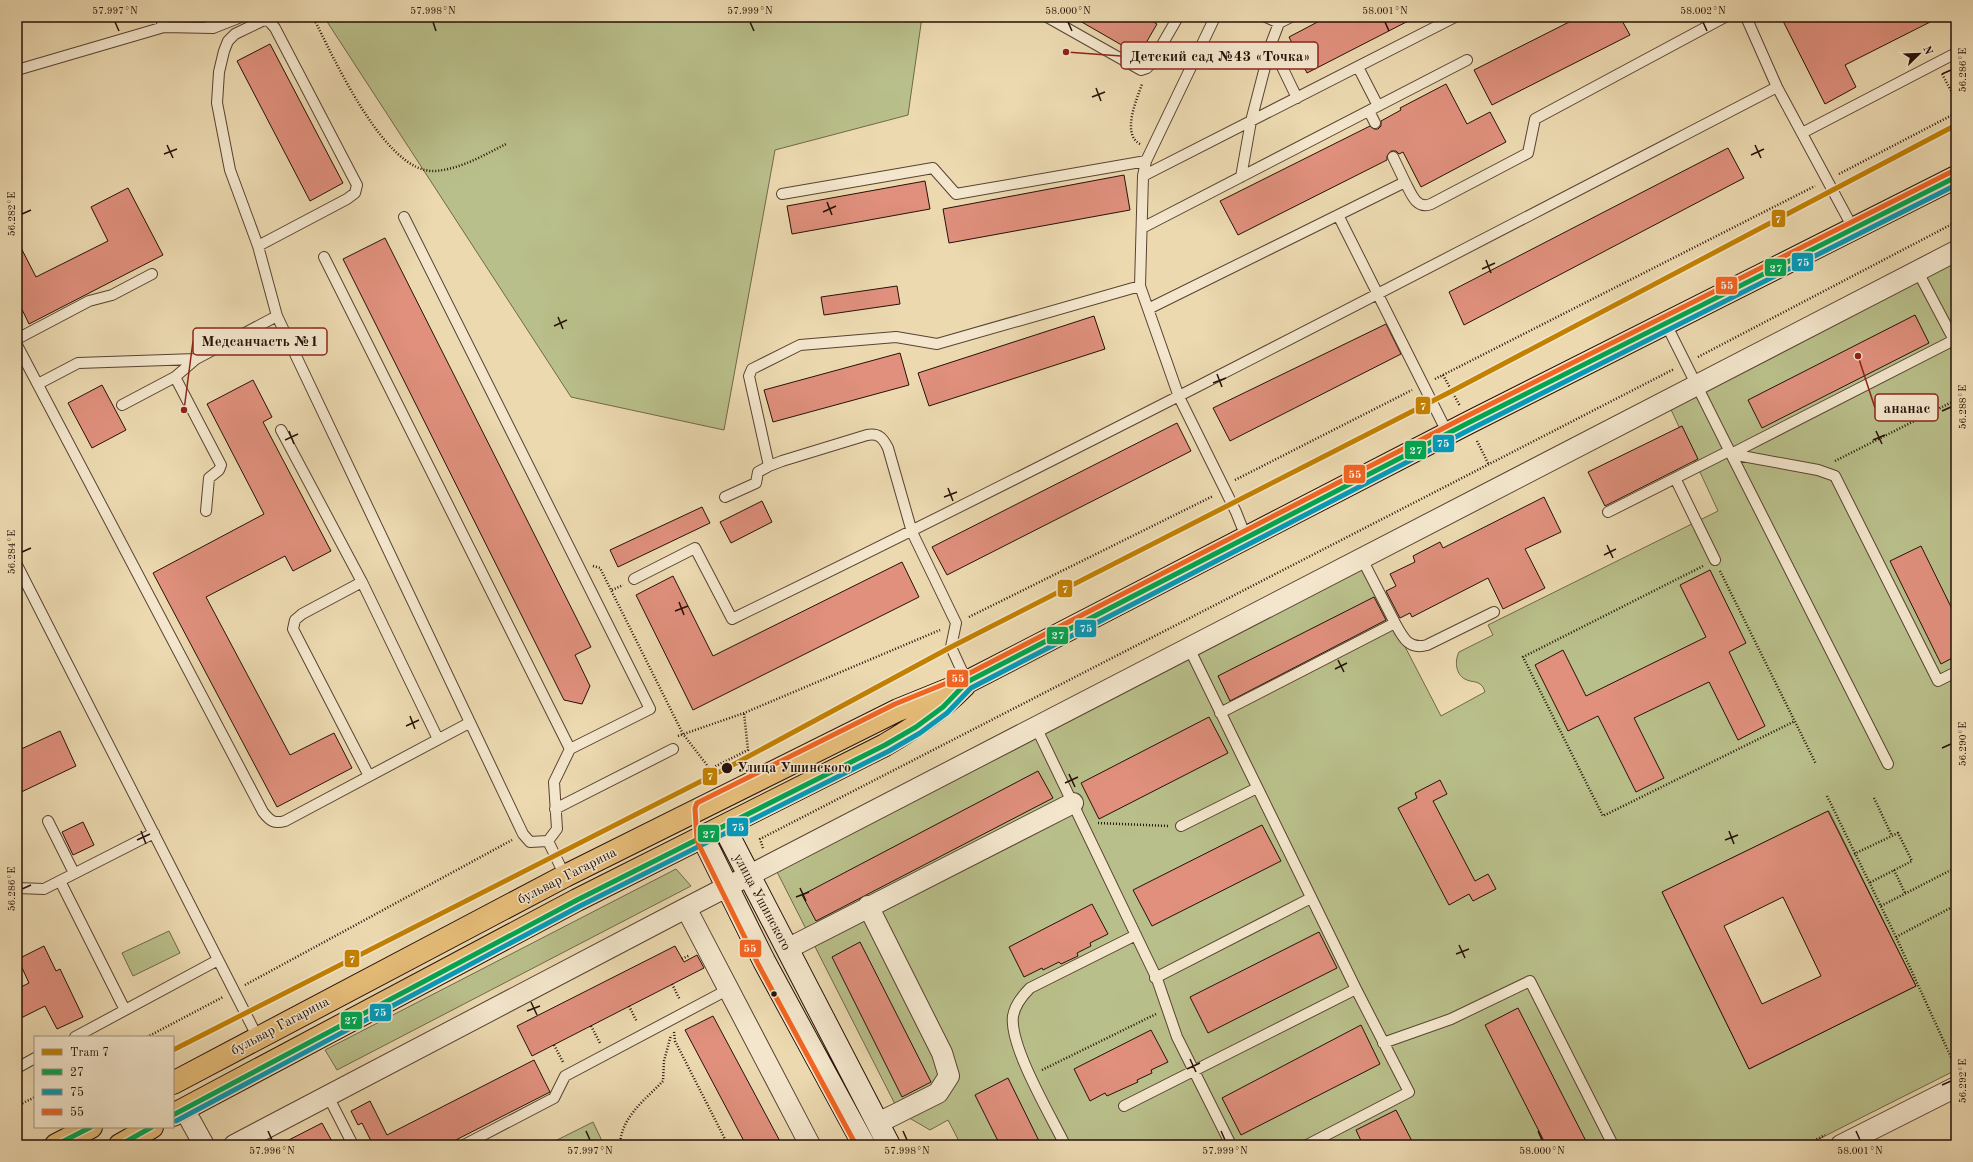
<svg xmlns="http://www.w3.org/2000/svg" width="1973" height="1162" viewBox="0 0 1973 1162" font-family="'Old Standard TT',serif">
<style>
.green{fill:#b9bf8a;stroke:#706849;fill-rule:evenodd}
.building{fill:#e0907d;stroke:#261108;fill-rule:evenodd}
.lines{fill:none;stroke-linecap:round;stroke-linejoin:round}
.lane-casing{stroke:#584332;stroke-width:12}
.street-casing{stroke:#584332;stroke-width:22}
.secondary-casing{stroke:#261108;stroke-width:24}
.primary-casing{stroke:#261108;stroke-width:24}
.path{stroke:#261108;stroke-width:2.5;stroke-dasharray:1 2;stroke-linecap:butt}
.lane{stroke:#f3e6cc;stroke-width:10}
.street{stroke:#f3e6cc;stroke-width:20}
.secondary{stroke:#f3e6cc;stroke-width:22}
.primary{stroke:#e6bc78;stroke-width:22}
.bus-1-casing{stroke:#f3e6cc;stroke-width:8}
.bus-2-casing{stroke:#f3e6cc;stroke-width:8}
.bus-3-casing{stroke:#f3e6cc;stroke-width:8}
.bus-1{stroke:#00a651;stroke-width:5}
.bus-2{stroke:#049aba;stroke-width:5}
.bus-3{stroke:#f26522;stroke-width:5}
.tram-1-casing{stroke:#f3e6cc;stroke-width:8}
.tram-1{stroke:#c38102;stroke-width:5}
.ticks{fill:none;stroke:#261108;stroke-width:1.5}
.stop-dot{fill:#261108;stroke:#f3e6cc;stroke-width:1.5}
.labels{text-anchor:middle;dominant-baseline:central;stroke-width:3;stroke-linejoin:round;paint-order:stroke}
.stop-label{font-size:14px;font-weight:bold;fill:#261108;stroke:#f3e6cc;text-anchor:start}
.street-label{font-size:14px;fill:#261108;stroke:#f3e6cc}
.leader{fill:none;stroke:#8f2418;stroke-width:1.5}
.callout-dot{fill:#8f2418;stroke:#f3e6cc;stroke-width:1.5}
.callout{fill:#f3e6cc;stroke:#8f2418;stroke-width:1.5}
.callout-label{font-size:15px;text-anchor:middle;font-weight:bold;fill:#261108}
.line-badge{stroke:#f3e6cc;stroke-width:1.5}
.badge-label{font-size:11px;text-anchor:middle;font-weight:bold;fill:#fff}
.neatline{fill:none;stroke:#261108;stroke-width:1.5}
.ticks-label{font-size:10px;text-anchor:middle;fill:#261108}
</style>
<rect width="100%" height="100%" fill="#ecd9b0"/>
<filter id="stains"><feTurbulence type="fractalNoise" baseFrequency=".005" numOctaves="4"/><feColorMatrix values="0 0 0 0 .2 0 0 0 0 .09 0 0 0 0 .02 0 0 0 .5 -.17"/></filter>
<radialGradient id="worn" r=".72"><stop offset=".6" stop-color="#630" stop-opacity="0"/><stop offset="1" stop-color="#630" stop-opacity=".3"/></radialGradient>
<path class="green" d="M324,17H922L908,115L775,150L724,430L571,397Z
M1956,251V1070L1807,1145H961L948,1120L930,1130L899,1112L773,864L1360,560L1441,716L1485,692C1484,689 1483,686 1480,684C1476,681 1471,682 1467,680C1456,676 1454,662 1459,652L1493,635L1488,625L1718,511L1667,401ZM1829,811L1916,986L1749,1069L1662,892Z
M676,869L691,886L337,1070L325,1050Z
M169,931L180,953L133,976L122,953Z
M593,1122L604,1145H547Z"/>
<path class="building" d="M1073,17H1145L1157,24L1139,55Z
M1327,17H1416L1307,73L1289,37Z
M1579,17H1620L1630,35L1492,105L1474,70Z
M1781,17H1940L1845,65L1856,87L1825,104Z
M270,44L343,183L310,201L237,61Z
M1446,84L1467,124L1490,112L1506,142L1421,187L1403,152L1399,154L1396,151H1391L1387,156V160L1238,235L1220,201L1370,126L1374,129H1378L1381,126V121L1401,110L1400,108Z
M1728,148L1744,178L1464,325L1449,292Z
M1124,175L1130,210L949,243L943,209Z
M925,181L930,209L792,234L787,206Z
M128,188L163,255L29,324L17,299V240L36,277L108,241L91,207Z
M385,238L591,647L575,655L590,686L582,704L564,700L343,259Z
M897,286L900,304L824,315L821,297Z
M1915,315L1929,343L1762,428L1748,400Z
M1094,316L1105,349L929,406L918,373Z
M1386,324L1401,354L1230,441L1213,408Z
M900,353L909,385L773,422L764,390Z
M253,380L272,417L263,422L331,551L293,571L285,556L206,597L290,755L334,733L352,768L277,807L153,573L264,514L207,404Z
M102,385L126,430L92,448L68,403Z
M1177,423L1191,451L947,575L932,547Z
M1682,426L1698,459L1605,506L1588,472Z
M1544,497L1561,532L1525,549L1545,588L1503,609L1488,578L1412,617L1410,613L1400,618L1386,591L1396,586L1390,574L1415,562L1413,556L1440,542L1443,548Z
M762,501L772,522L731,543L720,522Z
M702,507L710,523L618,567L610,550Z
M1921,546L1956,617V656L1941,664L1890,561Z
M902,562L919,597L693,710L636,595L673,576L713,656Z
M1710,570L1746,643L1729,652L1765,726L1738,740L1709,682L1634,718L1664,778L1636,792L1598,716L1568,731L1535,665L1563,650L1586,696L1706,637L1680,585Z
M1374,597L1386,620L1230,701L1218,676Z
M1209,717L1228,753L1099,819L1081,783Z
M60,731L76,766L17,794V751Z
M1038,771L1053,798L816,921L802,895Z
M1440,780L1447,794L1433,801L1475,881L1488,874L1496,889L1473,901L1469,894L1449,905L1398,808L1417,798L1415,793Z
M1828,811L1916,986L1749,1069L1662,892ZM1783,897L1821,976L1762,1004L1724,926Z
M83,822L94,845L73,855L62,832Z
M1262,825L1281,861L1152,926L1133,890Z
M1092,904L1108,934L1090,943L1091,946L1077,953L1078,956L1061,964L1059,962L1043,970L1042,968L1024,977L1009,947Z
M1319,932L1337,968L1208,1033L1190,997Z
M860,942L931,1082L902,1097L832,957Z
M44,946L56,971L60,969L83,1017L57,1029L45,1006L17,1020V989L29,983L18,959Z
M675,946L684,962L697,955L704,968L532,1056L517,1026Z
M1518,1008L1588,1145H1546L1485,1025Z
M713,1016L782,1145H746L685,1030Z
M1361,1025L1380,1064L1241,1135L1222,1098Z
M1151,1030L1168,1062L1151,1070L1152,1073L1137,1080L1138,1082L1107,1096L1105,1093L1090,1101L1074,1069Z
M534,1060L550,1092L446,1145H368L372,1143L362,1123L358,1125L351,1111L370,1101L387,1135Z
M1008,1078L1041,1145H1000L975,1095Z
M1396,1110L1414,1145H1363L1356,1130Z
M322,1123L334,1145H279Z"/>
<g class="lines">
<defs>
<path id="lane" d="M160,17L164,27
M209,17L213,28
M1047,17L1141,70L1147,68L1152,62L1178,17
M1215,17L1146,161L1143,176L1140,286L1179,397L1236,512L1246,537
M1266,17L1279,23L1280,18
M1291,17L1279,23L1271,44L1297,98
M1746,17L1777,87L1854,230
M1358,67L1378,106
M17,70L164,27L213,28L241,17
M1369,111L1375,123
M1802,133L1956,53
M1393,157L1405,182
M1143,176L1455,17
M1241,177L1251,121L1271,44
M782,194L933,168L956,194L1146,161
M1338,215L1448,434
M1142,228L1467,60
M258,246L347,199L355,193L357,185L275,28L269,21L264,20L235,34L228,41L224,51L219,72L217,103L230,170L258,246L277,316L523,834L530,842L548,841
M324,257L570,749L650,709L404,217
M1918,272L1956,344
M1148,309L1405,182C1411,193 1416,210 1431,204L1528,153L1535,119L1725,17
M1666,324L1731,454L1956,339
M17,339L89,301L112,295L152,274
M17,345L263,812C270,821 274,824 285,821L469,723
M175,377L221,465L219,470L209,478L206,511
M38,384L78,363L196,359L277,316
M122,405L175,377L196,359
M281,430L362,582L438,739
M1731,454L1818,470L1835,476L1938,681L1956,672
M1731,454L1888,764
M1675,478L1715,560
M725,497L756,483L758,472L769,466
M1608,512L1729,451
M17,565L258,1038
M634,579L695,548L732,619C1084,448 1430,267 1777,87
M362,582L302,614L295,620L293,629L369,776
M1395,623C1403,638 1409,650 1427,645L1494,612
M1189,648L1356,989L1409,1092L1307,1145
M967,682L951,647L956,623L912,532L888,448C883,438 879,433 867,435L782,461L769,466L749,376L752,369L800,345L896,337L937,344L1140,286
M1220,713L1395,623L1362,559
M1036,727L1157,979L1177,1037L1231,1145
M555,809L673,749
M48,821L74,873
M1181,826L1257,788
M565,876L548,841L557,829L554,782L570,749
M60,881L125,1010
M17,888L44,889L154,833
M1155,978L1311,898
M75,1037L218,960
M1383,1043L1451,1019L1530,981L1613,1145
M17,1068L35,1058
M328,1096L353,1145
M1124,1106L1356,989
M464,1145L554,1098L565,1076L729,989
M1065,1145C1051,1116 1009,1046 1013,1016C1015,1005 1022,996 1030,988L1136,935"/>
<path id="street" d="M868,906L942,1053L949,1076L938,1093L878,1123
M686,908L810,1145
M787,949L1073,803
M184,1109L204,1145
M234,1145L686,908L1956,251
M1841,1145L1956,1087"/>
<path id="secondary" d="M724,827L889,1145
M703,838L764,961L864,1145"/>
<path id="primary" d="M173,1083L565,876L898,710L967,682L1468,423L1956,177
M173,1115L577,900L885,745C917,726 938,712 964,686
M56,1145L91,1127
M120,1145L152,1127"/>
</defs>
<use href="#lane" class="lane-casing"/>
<use href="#street" class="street-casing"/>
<use href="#secondary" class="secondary-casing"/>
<use href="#primary" class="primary-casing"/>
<path class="path" d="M313,17C333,56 385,174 435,171C461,169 484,155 506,144
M1942,74L1956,100
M1140,144C1121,134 1137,99 1142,84
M1839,174L1956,113
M1698,357L1956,222
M1443,375L1460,406
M1435,379L1815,186
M1477,441L1489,465
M1835,461L1956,400
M1235,480L1412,390
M593,566L600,568L683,734L710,769L748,750L744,713
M1703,566L1523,657L1603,816L1795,721
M1720,571L1816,764
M612,590L623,585
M969,617L1213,496
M678,736L744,713L940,630
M1827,796L1896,937L1956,1068
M1874,798L1892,836
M1098,823L1169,826
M763,848L760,839L1674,369
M1854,854L1898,833L1912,861L1869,883
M1894,870L1905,893
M1881,906L1951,870
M1896,937L1956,905
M682,959L690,955
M672,984L680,1000
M245,985L512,840
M629,1006L637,1022
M591,1026L600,1043
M674,1032L675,1041L728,1145
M147,1037L223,997
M554,1045L563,1062
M1042,1070L1156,1014
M17,1106L35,1097
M620,1145C621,1117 645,1100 663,1081L664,1061L671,1035
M1806,1145L1825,1135"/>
<use href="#lane" class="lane"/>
<use href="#street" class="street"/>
<use href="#secondary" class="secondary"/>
<use href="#primary" class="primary"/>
<defs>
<path id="bus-1" d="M173,1115L577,900L885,745L916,727L943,707L967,682L1468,423L1956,177
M56,1145L91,1127
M120,1145L152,1127"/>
<path id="bus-2" d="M176,1121L580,906L889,751L920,733L947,713L971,688L1471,429L1956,185"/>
<path id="bus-3" d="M856,1145L758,964L697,841L695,808L697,803L895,704L964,676L1465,417L1953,171"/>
</defs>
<use href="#bus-1" class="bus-1-casing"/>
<use href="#bus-2" class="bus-2-casing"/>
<use href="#bus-3" class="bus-3-casing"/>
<use href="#bus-1" class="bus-1"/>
<use href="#bus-2" class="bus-2"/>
<use href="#bus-3" class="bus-3"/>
<defs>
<path id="tram-1" d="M173,1050L727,768L951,647L1452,391L1956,125"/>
</defs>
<use href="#tram-1" class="tram-1-casing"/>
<use href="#tram-1" class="tram-1"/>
</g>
<path class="ticks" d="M115,22L119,31M433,22L436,31M750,22L754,31M1068,22L1072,31M1385,22L1389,31M1703,22L1707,31M1942,74L1951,70M1096,88L1101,101M1092,97L1105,92M167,145L173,158M1755,145L1761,158M164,154L177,149M1751,155L1764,149M827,202L832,215M823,212L836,206M22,214L31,210M1486,260L1491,273M1482,269L1495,263M558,317L563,329M554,326L567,320M1217,374L1222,387M1213,383L1226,378M1942,411L1951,407M289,431L294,444M1876,431L1882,444M285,440L298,434M1873,440L1885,435M948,488L953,501M944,497L957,492M1607,545L1613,558M22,552L31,548M1604,555L1616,549M679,602L684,615M675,611L688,606M1338,660L1344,672M1335,669L1347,663M410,716L415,729M406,726L419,720M1942,748L1951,744M1069,774L1075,787M1065,783L1078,777M141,831L146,844M1729,831L1734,844M137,840L150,834M1725,840L1738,835M800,888L806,901M22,889L31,885M796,897L809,892M1459,945L1465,958M1456,954L1469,949M531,1002L537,1015M527,1011L540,1006M1190,1059L1196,1072M1187,1069L1200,1063M1942,1085L1951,1081M268,1131L272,1140M586,1131L590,1140M903,1131L907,1140M1221,1131L1225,1140M1538,1131L1542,1140M1856,1131L1860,1140"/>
<g class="stop-dot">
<circle cx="727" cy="768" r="6"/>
<circle cx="774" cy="994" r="3.5"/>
</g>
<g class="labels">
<g class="stop-label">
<text x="737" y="768">Улица Ушинского</text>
</g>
<g class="street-label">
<text transform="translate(567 876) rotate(-27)">бульвар Гагарина</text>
<text transform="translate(762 902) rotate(62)">улица Ушинского</text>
<text transform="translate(280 1026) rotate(-28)">бульвар Гагарина</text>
</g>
</g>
<path class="leader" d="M1066 52L1121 56M184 410L193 341M1858 356L1875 408"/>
<g class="callout-dot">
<circle cx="1066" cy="52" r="4"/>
<circle cx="184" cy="410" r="4"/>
<circle cx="1858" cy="356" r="4"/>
</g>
<g class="callout">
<rect x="1121" y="42" width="197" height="27" rx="4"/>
<rect x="193" y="328" width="134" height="27" rx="4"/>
<rect x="1875" y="394" width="63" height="27" rx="4"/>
</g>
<g class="callout-label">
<text x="1220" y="61">Детский сад №43 «Точка»</text>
<text x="260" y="346">Медсанчасть №1</text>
<text x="1907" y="413">ананас</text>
</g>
<g class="line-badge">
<rect x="1771" y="209" width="15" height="19" rx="4" fill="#c38102"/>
<rect x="1791" y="252" width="23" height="20" rx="4" fill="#049aba"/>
<rect x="1764" y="258" width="23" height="19" rx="4" fill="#00a651"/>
<rect x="1715" y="276" width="23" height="19" rx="4" fill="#f26522"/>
<rect x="1415" y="396" width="16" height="19" rx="4" fill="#c38102"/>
<rect x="1432" y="434" width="23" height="19" rx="4" fill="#049aba"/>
<rect x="1404" y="440" width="23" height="20" rx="4" fill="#00a651"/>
<rect x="1343" y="464" width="23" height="20" rx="4" fill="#f26522"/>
<rect x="1057" y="579" width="16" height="19" rx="4" fill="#c38102"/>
<rect x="1074" y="619" width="23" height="19" rx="4" fill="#049aba"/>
<rect x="1046" y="626" width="23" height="19" rx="4" fill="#00a651"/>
<rect x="946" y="669" width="23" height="19" rx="4" fill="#f26522"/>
<rect x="702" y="767" width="16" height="19" rx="4" fill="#c38102"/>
<rect x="726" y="817" width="23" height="20" rx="4" fill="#049aba"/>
<rect x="697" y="824" width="23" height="19" rx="4" fill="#00a651"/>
<rect x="739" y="939" width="23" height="19" rx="4" fill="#f26522"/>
<rect x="344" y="949" width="16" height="19" rx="4" fill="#c38102"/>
<rect x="369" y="1003" width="23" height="19" rx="4" fill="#049aba"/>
<rect x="340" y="1011" width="23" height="19" rx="4" fill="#00a651"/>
</g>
<g class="badge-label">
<text x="1778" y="223">7</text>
<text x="1803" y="266">75</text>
<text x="1776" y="272">27</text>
<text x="1727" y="289">55</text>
<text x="1423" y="410">7</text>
<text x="1443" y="447">75</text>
<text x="1416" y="454">27</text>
<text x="1355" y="478">55</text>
<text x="1065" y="593">7</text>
<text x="1086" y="632">75</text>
<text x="1058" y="639">27</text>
<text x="958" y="682">55</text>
<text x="710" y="780">7</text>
<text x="738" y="831">75</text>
<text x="709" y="838">27</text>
<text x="750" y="952">55</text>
<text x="352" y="963">7</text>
<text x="380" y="1016">75</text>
<text x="351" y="1024">27</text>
</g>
<rect width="1973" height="1162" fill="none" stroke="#ecd9b0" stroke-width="44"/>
<rect x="34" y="1036" width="140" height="92" fill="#f3e6cc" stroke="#a1917e"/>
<rect x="42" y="1049" width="20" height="6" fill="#c38102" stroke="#a1917e"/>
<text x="70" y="1056" font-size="12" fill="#261108">Tram 7</text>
<rect x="42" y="1069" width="20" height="6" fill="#00a651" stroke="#a1917e"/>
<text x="70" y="1076" font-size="12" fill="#261108">27</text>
<rect x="42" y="1089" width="20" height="6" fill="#049aba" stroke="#a1917e"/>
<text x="70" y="1096" font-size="12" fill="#261108">75</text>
<rect x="42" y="1109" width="20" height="6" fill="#f26522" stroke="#a1917e"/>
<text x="70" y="1116" font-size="12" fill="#261108">55</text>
<g transform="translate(1919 54) rotate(67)" stroke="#f3e6cc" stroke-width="3" paint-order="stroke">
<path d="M0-3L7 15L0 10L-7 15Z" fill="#261108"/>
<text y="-6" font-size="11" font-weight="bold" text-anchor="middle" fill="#261108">N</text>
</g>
<rect x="22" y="22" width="1929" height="1118" class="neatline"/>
<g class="ticks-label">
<text x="115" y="14">57.997°N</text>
<text x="433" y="14">57.998°N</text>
<text x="750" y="14">57.999°N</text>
<text x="1068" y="14">58.000°N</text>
<text x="1385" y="14">58.001°N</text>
<text x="1703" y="14">58.002°N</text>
<text transform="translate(1962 70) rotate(-90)" y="4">56.286°E</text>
<text transform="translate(11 214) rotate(-90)" y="4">56.282°E</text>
<text transform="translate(1962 407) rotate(-90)" y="4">56.288°E</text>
<text transform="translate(11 552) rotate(-90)" y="4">56.284°E</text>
<text transform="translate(1962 744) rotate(-90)" y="4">56.290°E</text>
<text transform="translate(11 889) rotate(-90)" y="4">56.286°E</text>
<text transform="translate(1962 1081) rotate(-90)" y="4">56.292°E</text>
<text x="272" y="1154">57.996°N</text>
<text x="590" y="1154">57.997°N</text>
<text x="907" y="1154">57.998°N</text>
<text x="1225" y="1154">57.999°N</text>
<text x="1542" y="1154">58.000°N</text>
<text x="1860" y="1154">58.001°N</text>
</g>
<rect width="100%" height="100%" filter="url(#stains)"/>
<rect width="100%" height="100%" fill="url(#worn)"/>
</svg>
